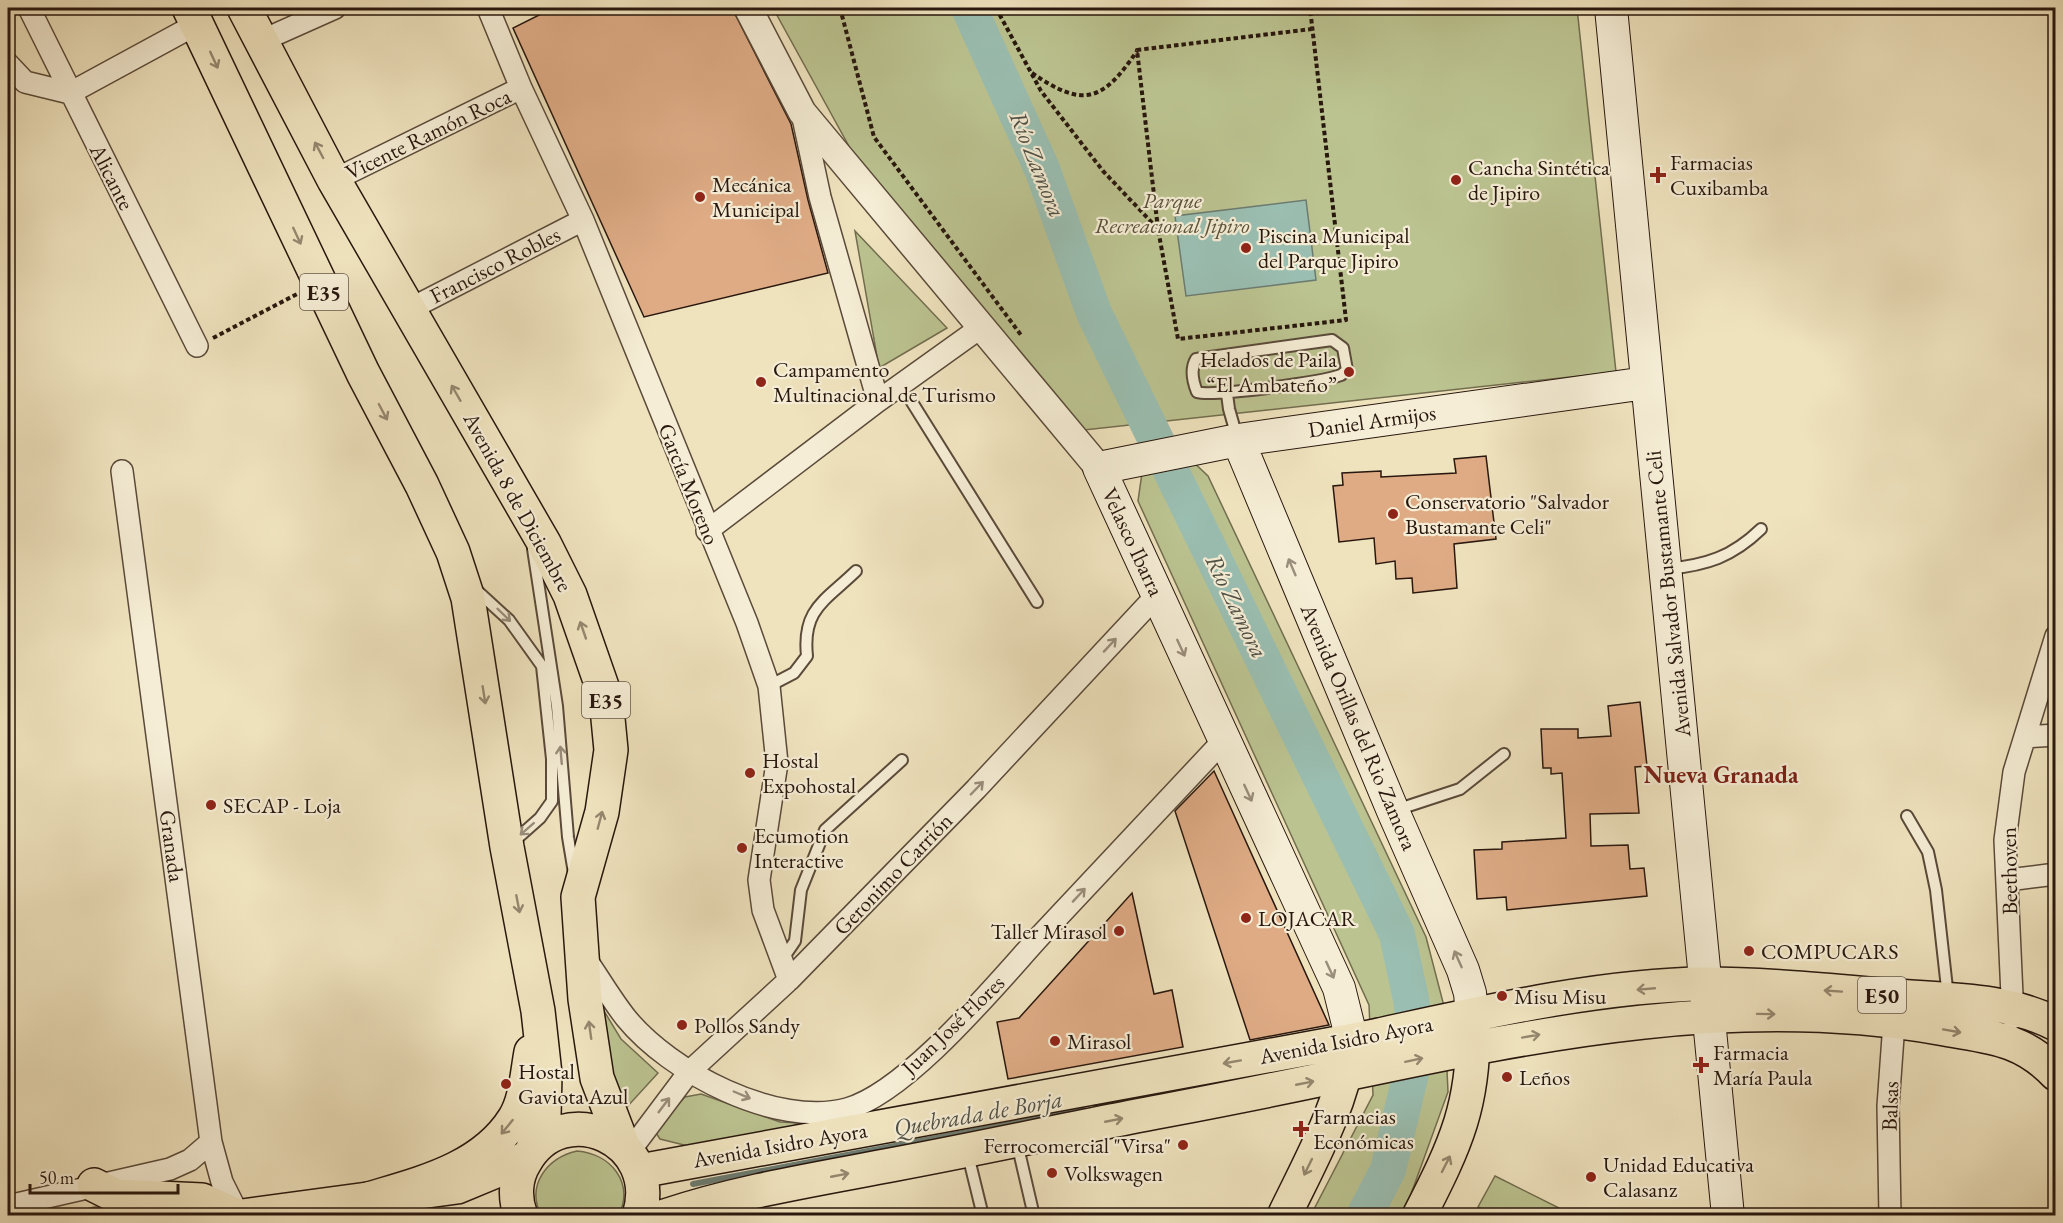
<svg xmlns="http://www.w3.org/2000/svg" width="2063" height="1223" viewBox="0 0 2063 1223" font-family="'EB Garamond',serif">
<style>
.green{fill:#bbc390;stroke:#726d4f;stroke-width:1.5}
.water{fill:#9abeb1;stroke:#6c7b70;stroke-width:1.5}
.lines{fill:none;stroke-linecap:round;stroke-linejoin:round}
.stream{stroke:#6c7b70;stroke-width:6}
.river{stroke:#9abeb1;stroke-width:36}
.building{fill:#deab85;stroke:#28170e;stroke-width:1.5}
.service-casing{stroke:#5a4a3a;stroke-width:14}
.minor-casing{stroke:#5a4a3a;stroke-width:24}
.tertiary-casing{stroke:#5a4a3a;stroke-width:30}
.secondary-casing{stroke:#28170e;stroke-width:34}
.primary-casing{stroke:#28170e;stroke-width:36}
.trunk-casing{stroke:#28170e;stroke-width:36}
.path{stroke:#28170e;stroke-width:4;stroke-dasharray:4.5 3;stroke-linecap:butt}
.service{stroke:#f5edd5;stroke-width:10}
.minor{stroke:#f5edd5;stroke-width:21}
.tertiary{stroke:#f5edd5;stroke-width:27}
.secondary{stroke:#f5edd5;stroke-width:32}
.primary{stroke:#efe3be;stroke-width:33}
.trunk{stroke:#efe3be;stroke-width:33}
.oneway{stroke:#95876f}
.oneway2{stroke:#998d7b}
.poi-dot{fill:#8f2418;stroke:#f5edd5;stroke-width:2}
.labels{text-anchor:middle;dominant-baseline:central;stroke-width:4.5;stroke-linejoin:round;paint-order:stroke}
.shield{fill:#f5edd5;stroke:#66574a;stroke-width:1.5}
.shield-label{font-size:21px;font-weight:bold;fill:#28170e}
.street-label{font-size:22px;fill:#28170e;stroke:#f5edd5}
.poi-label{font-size:22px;fill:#28170e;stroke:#f5edd5;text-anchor:start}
.park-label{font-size:22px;font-style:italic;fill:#5b533c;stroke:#f5edd5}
.water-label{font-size:24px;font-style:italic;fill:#505147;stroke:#f5edd5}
.neighbourhood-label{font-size:24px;font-weight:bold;fill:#7a1f14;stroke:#f5edd5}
</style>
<rect width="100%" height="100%" fill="#efe3be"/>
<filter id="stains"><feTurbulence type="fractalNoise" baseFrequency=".00333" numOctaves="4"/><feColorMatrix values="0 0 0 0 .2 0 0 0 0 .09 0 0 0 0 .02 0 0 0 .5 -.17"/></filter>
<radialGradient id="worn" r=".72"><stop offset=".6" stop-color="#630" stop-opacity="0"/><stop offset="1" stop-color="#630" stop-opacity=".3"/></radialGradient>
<path class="green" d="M773,8H1577L1616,372L1084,430L850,148Z
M855,231L947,328L879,368Z
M1188,457L1208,476L1426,937L1444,1006L1448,1092L1411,1194L1401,1215H1311L1373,1095L1369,1005L1138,501L1142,473Z
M604,1011L621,1039L658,1073L627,1107L613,1074Z
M701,1094L780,1122L818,1124L688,1146L660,1139L656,1133L658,1125L685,1097Z
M577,1151C611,1154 634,1182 619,1215H541C526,1185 547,1158 577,1151Z
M1495,1176L1573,1215H1494L1478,1207Z
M94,1207L177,1210L157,1215L62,1216Z"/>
<path class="water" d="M1306,200L1316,280L1186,296L1175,216Z"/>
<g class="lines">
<path class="stream" d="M693,1184L1084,1110"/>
<path class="river" d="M969,8L1042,169L1094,313L1397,934L1411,999L1417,1048L1388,1170L1364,1216"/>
</g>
<path class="building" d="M553,8H732L791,124L808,200L828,273L644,317L513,28Z
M1486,456L1496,539L1454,544L1457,588L1413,593L1412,578L1396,579L1395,561L1376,564L1374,538L1339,542L1333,486L1343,485L1342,473L1381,471V477L1456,473L1454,459Z
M1640,702L1647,766L1635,767L1639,813L1590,814L1591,846L1628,845L1630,869L1644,868L1647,896L1507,910L1506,897L1477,899L1474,850L1502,849V842L1566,838L1562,773L1551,774V768H1543L1541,729H1578V738L1611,736L1608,706Z
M1214,771L1329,1025L1250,1040L1175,811Z
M1132,893L1154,994L1172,990L1183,1047L1008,1079L997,1022L1019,1018Z"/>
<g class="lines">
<defs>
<path id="service" d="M1332,340L1343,348L1347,370L1341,375C1322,382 1212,397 1197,392C1193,382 1190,369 1196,359Z
M898,388L910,399L1037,602
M1227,394L1229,409L1237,437
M533,549L557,706L568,837L574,873
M1667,569C1707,565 1732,557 1761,529
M474,588L509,620L542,666L552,759V801L540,818L513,842
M769,686L794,673L807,656C802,609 825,601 856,571
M1396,810L1460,789L1504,754
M1907,816L1928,852L1936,890L1948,997
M782,960L795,941L801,890L825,830L902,760
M1017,1143L1034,1216
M968,1155L983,1216"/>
<path id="minor" d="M29,8L197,346
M488,8L521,88L583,220L747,623L769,686L777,763L759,880L763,910L789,980
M261,41L335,8
M8,64L25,82L70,93L197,24
M802,113L820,197L878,401
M334,180L521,88
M408,310L583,220
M122,471L211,1142L222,1182L239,1216
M707,531L878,401L980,328
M2025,737L2056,735
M2008,880L2056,874
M585,958C599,978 611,999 626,1018C670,1072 776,1128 847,1109C908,1092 997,983 1041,935C1102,870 1163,805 1224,740
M2013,1018L2005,840L2014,772L2056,636
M629,1152L689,1072L789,980L976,789L1157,595
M8,1206L170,1169L190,1160L211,1142
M1890,1216L1888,1106L1895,1009"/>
<path id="tertiary" d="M748,8L802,112L1099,468"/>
<path id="secondary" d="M1611,8L1728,1216
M1238,440L1393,811L1463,970L1470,993L1472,1015
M1352,1040L1339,988L1099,468L1238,440L1646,383"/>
<path id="primary" d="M94,1185L116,1196L202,1200L238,1216
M242,1216L457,1187L527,1158
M1284,1216C1310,1162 1341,1108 1350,1048
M1419,1216C1456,1144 1475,1104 1473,1021"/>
<path id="trunk" d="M189,8L363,373L422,485L453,552L468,598L507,847L538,1011L545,1074L544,1116L532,1151
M244,8L334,180L544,543L570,595L606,698L611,750L602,812L578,897L585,999L597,1078L623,1146
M640,1171L1365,1038C1472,1015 1596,985 1705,984C1769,984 1832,991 1896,996C1948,1000 2008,999 2056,1024
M362,1201C417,1184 481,1171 514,1119C526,1100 527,1073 531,1052
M521,1216C514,1198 515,1178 525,1162C563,1095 663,1140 639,1216
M665,1216C740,1191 818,1179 896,1164C966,1151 1036,1136 1106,1122C1188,1106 1270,1091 1351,1073C1545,1032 1741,993 1939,1028C1986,1037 2020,1036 2056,1074"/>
</defs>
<use href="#service" class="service-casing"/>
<use href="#minor" class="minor-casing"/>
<use href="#tertiary" class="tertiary-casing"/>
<use href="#secondary" class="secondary-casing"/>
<use href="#primary" class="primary-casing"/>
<use href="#trunk" class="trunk-casing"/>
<path class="path" d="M840,8L874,137L1021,335
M996,8L1041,91L1103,171L1158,229L1178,339L1346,320L1310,8
M1032,73C1084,109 1103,101 1137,51
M1158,229L1137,50L1312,29
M213,338L297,294"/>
<use href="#service" class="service"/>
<use href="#minor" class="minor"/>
<use href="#tertiary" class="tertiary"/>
<use href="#secondary" class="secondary"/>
<use href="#primary" class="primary"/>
<use href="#trunk" class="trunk"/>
</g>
<defs><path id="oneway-shaft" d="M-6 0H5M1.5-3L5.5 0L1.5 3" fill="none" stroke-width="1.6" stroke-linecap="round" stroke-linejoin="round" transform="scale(1.5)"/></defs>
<g class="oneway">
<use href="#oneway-shaft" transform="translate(214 60) rotate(65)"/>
<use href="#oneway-shaft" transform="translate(319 150) rotate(-118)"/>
<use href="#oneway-shaft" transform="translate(297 236) rotate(65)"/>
<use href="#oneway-shaft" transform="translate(456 393) rotate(-120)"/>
<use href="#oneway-shaft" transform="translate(383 412) rotate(62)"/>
<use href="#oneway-shaft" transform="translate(583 630) rotate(-109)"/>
<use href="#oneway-shaft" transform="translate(484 695) rotate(81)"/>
<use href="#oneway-shaft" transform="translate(600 820) rotate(-75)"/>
<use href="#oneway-shaft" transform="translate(518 904) rotate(79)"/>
<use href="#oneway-shaft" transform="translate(1646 989) rotate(175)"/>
<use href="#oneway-shaft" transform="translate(1833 991) rotate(-176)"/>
<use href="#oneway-shaft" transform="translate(1766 1014) rotate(1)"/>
<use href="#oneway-shaft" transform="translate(590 1030) rotate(-98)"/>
<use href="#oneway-shaft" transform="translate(1952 1031) rotate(10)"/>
<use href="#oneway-shaft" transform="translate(1531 1036) rotate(-10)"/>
<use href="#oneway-shaft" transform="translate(1414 1060) rotate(-12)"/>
<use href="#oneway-shaft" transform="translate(1232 1062) rotate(170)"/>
<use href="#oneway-shaft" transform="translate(1305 1083) rotate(-11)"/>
<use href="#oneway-shaft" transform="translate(1114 1120) rotate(-11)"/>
<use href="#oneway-shaft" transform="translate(507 1127) rotate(129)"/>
<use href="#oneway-shaft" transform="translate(1446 1164) rotate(-63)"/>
<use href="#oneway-shaft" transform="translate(1308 1167) rotate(116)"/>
<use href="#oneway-shaft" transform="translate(840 1175) rotate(-11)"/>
</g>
<g class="oneway2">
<use href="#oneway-shaft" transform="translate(1292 567) rotate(-113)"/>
<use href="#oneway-shaft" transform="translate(504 615) rotate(44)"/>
<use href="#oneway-shaft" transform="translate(1110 645) rotate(-47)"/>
<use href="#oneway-shaft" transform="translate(1181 648) rotate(65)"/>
<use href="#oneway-shaft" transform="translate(561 755) rotate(-95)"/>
<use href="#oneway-shaft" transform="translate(977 788) rotate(-46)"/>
<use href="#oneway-shaft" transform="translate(1248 793) rotate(65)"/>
<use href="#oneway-shaft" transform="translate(527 829) rotate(139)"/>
<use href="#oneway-shaft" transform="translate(1079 895) rotate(-47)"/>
<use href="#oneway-shaft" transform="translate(1458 959) rotate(-114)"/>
<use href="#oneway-shaft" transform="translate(1330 970) rotate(65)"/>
<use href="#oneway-shaft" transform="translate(742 1095) rotate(23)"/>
<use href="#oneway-shaft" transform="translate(664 1105) rotate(-53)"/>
</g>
<g class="poi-dot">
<path d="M1655 166h6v6h6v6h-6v6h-6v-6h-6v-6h6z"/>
<circle cx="1456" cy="180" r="6"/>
<circle cx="700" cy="197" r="6"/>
<circle cx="1246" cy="248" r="6"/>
<circle cx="1349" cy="372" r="6"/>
<circle cx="761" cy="382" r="6"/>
<circle cx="1393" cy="514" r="6"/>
<circle cx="750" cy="773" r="6"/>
<circle cx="211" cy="805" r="6"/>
<circle cx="742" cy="848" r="6"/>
<circle cx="1246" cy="918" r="6"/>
<circle cx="1119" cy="931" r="6"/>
<circle cx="1749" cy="951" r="6"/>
<circle cx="1502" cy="996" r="6"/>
<circle cx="682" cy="1025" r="6"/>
<circle cx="1055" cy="1041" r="6"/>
<path d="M1698 1056h6v6h6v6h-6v6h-6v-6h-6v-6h6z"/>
<circle cx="1507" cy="1077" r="6"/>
<circle cx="506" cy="1084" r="6"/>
<path d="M1298 1120h6v6h6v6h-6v6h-6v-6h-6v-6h6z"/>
<circle cx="1183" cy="1145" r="6"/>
<circle cx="1052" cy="1173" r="6"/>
<circle cx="1591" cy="1177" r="6"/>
</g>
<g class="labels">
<g class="shield">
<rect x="300" y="274" width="48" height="36" rx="4.5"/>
<rect x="582" y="682" width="48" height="36" rx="4.5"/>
<rect x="1858" y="977" width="48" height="36" rx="4.5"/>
</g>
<g class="shield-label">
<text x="324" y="292">E35</text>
<text x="606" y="700">E35</text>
<text x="1882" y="995">E50</text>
</g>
<g class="street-label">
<text transform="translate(428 134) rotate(-26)">Vicente Ramón Roca</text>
<text transform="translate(112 177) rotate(63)">Alicante</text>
<text transform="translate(495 265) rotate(-27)">Francisco Robles</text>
<text transform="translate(1372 421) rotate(-8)">Daniel Armijos</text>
<text transform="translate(689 484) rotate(68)">García Moreno</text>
<text transform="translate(518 502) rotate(61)">Avenida 8 de Diciembre</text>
<text transform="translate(1133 542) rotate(65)">Velasco Ibarra</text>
<text transform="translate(1668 594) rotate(-96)">Avenida Salvador Bustamante Celi</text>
<text transform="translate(1359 727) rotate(67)">Avenida Orillas del Rio Zamora</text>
<text transform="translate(172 846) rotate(82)">Granada</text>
<text transform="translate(2009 871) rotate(-91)">Beethoven</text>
<text transform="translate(893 874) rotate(-46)">Geronimo Carrión</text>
<text transform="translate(953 1025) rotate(-44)">Juan José Flores</text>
<text transform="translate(1346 1040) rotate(-11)">Avenida Isidro Ayora</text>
<text transform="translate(1890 1106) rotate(-88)">Balsas</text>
<text transform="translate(780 1145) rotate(-10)">Avenida Isidro Ayora</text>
</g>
<g class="poi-label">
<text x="1670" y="162">Farmacias<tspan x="1670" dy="25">Cuxibamba</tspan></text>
<text x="1468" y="167">Cancha Sintética<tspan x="1468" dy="25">de Jipiro</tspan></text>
<text x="712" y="184">Mecánica<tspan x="712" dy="25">Municipal</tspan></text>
<text x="1258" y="235">Piscina Municipal<tspan x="1258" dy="25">del Parque Jipiro</tspan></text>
<text x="1337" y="359" text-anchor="end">Helados de Paila<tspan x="1337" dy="25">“El Ambateño”</tspan></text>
<text x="773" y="369">Campamento<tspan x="773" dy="25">Multinacional de Turismo</tspan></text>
<text x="1405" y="501">Conservatorio "Salvador<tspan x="1405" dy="25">Bustamante Celi"</tspan></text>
<text x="762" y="760">Hostal<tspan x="762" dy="25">Expohostal</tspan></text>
<text x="223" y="805">SECAP - Loja</text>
<text x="754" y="835">Ecumotion<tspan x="754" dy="25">Interactive</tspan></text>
<text x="1258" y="918">LOJACAR</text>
<text x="1107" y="931" text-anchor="end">Taller Mirasol</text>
<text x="1761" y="951">COMPUCARS</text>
<text x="1514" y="996">Misu Misu</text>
<text x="694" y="1025">Pollos Sandy</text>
<text x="1067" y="1041">Mirasol</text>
<text x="1713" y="1052">Farmacia<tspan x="1713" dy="25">María Paula</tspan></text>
<text x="518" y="1071">Hostal<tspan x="518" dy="25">Gaviota Azul</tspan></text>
<text x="1519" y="1077">Leños</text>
<text x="1313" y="1116">Farmacias<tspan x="1313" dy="25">Económicas</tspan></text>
<text x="1171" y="1145" text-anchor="end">Ferrocomercial "Virsa"</text>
<text x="1603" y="1164">Unidad Educativa<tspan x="1603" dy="25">Calasanz</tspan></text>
<text x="1064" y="1173">Volkswagen</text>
</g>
<g class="park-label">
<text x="1172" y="200">Parque<tspan x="1172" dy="25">Recreacional Jipiro</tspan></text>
</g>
<g class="water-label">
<text transform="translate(1038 164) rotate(68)">Río Zamora</text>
<text transform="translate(1237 606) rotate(64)">Río Zamora</text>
<text transform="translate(978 1113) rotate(-10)">Quebrada de Borja</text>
</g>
<g class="neighbourhood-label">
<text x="1721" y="774">Nueva Granada</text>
</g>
</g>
<rect width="2063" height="1223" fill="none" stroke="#efe3be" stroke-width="30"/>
<rect x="9" y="9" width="2045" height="1205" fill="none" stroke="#28170e" stroke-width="3"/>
<rect x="15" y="15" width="2033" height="1193" fill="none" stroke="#28170e" stroke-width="1.5"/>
<path d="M30 1184v9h148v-9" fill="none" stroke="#28170e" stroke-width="3"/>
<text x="39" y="1184" font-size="18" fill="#28170e" stroke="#f5edd5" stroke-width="4.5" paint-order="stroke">50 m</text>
<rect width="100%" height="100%" filter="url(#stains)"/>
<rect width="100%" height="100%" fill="url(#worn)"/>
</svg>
